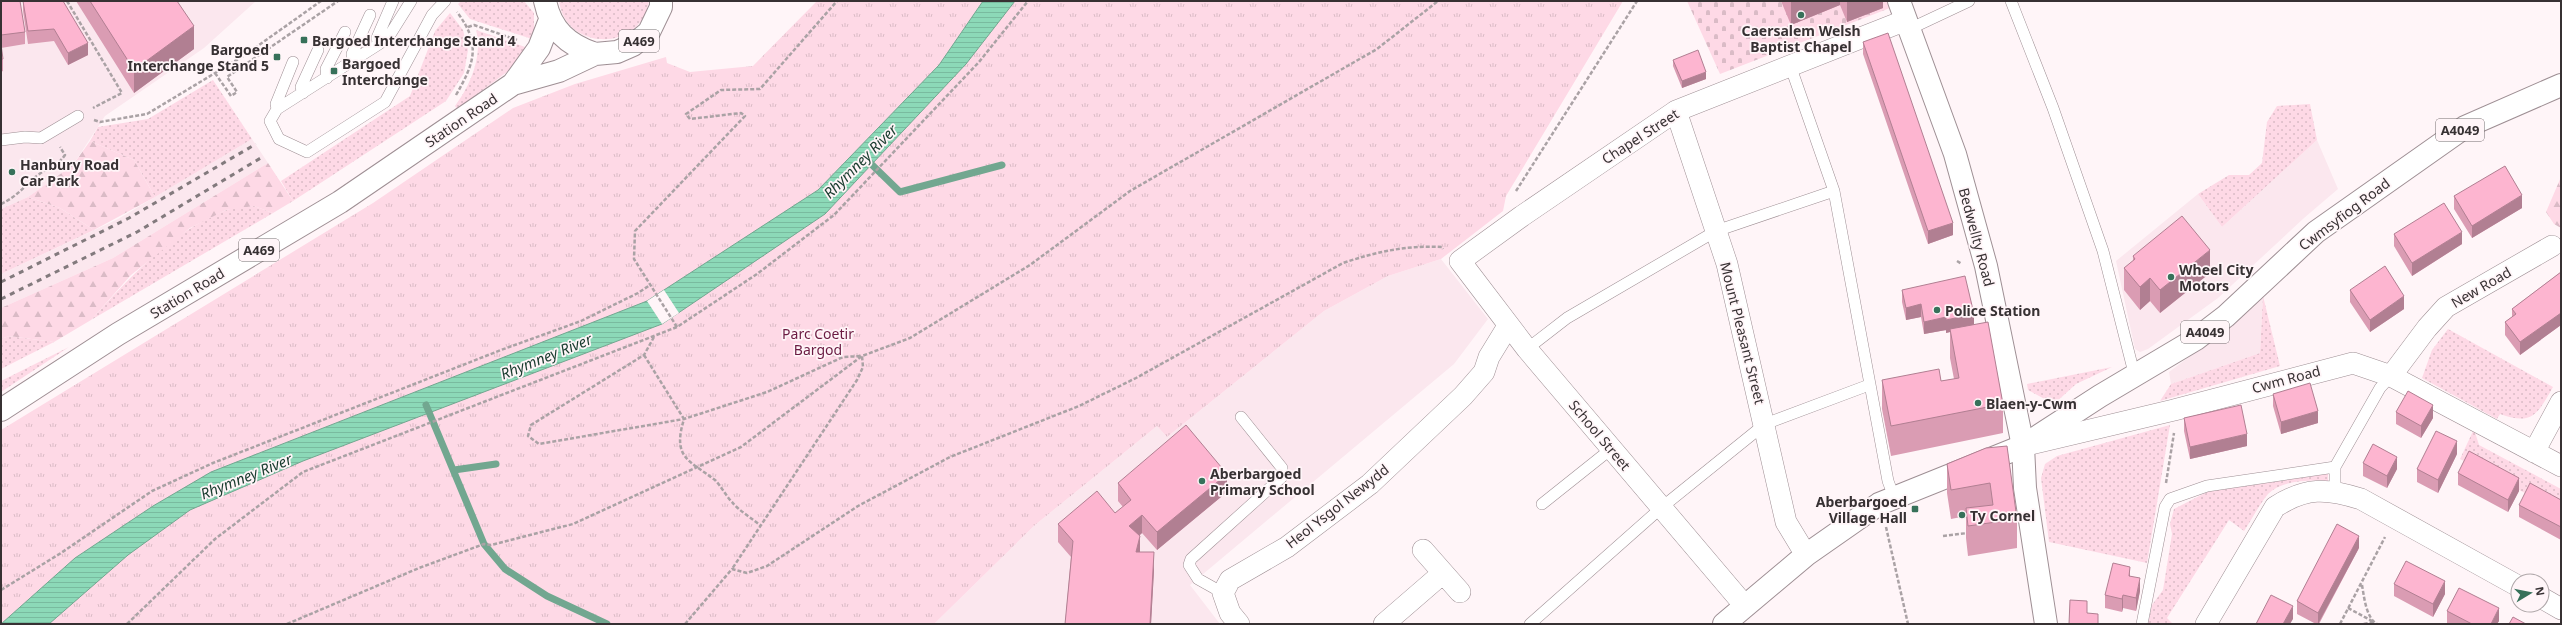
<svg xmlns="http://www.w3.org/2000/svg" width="2562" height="625" viewBox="0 0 2562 625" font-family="'Noto Sans',sans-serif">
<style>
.built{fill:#fbe7ee}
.grass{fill:url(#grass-dots)}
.forest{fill:url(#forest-firs)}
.cemetery{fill:url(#cemetery-stones)}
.park{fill:url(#park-tufts)}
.water{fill:url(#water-rules);stroke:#72a790}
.pier{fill:#fff5f8}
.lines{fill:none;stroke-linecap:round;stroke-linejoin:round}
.stream{stroke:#72a790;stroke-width:7}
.lane-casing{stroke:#9e8f94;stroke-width:12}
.street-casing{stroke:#9e8f94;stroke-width:22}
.secondary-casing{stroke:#9e8f94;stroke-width:24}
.primary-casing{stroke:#9e8f94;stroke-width:24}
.path{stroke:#aaa2a5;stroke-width:2.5;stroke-dasharray:4 2;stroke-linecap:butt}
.lane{stroke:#fff;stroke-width:11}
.street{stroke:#fff;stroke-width:21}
.secondary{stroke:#fff;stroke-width:22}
.primary{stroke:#fff;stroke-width:22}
.rail{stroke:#827a7d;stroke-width:3;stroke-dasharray:5 5;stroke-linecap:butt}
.wall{fill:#da9cb3}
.shaded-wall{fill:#b17f92}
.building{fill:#fdb5d0;stroke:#b17f92}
.poi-dot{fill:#37715a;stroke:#fff5f8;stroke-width:1.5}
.labels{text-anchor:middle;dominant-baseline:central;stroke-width:3.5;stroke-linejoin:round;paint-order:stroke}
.shield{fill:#fff5f8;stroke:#736c6e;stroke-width:1}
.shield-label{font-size:13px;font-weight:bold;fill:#373133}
.poi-label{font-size:14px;font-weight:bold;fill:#373133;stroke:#fff5f8;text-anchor:start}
.street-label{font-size:14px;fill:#373133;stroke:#fff5f8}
.park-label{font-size:14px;fill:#6b1b42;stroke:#fff5f8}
.water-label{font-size:15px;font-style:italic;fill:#1a3d2f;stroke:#fff5f8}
</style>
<defs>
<pattern id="grass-dots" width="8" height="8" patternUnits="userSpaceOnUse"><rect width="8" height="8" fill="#fed9e6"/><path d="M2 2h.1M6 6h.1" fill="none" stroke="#dabbc6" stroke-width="1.8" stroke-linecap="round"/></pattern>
<pattern id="forest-firs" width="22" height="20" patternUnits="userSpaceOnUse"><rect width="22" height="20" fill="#fed9e6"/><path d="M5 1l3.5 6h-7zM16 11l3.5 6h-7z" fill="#dabbc6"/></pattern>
<pattern id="cemetery-stones" width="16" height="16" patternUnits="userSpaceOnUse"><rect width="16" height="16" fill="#fed9e6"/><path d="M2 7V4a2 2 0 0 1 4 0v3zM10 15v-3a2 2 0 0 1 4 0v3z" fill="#dabbc6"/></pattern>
<pattern id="park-tufts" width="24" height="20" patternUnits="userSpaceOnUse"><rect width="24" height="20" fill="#fed9e6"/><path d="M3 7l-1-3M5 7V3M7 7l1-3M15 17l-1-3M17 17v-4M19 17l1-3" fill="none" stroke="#dabbc6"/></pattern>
<pattern id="water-rules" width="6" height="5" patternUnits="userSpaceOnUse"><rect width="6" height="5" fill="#8cd9b8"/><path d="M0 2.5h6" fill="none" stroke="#79bb9f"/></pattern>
</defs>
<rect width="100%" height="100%" fill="#fff5f8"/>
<path class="built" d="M1,1H256L204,48L105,116L73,165L28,197L1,209Z
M252,139L268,163L113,258L1,308V274L118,219Z
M2317,140L2338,189L2304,218L2218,298L2148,349L2140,352L2135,349L2116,261L2198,194L2222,227Z
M1441,259L1488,319L1454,364L1190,585L1220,624H934L1035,525L1157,426L1167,437L1324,311L1388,276Z
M2263,296L2260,353L2171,384L2169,372L2213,339Z"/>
<path class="grass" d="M461,1H524L534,13V37L532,39L470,19L458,4Z
M559,1H649C641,52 566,52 559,1Z
M450,13L463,30L468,50L464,73L446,101L293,201L281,181L410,96L435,31Z
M476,30L528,48L515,66L457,109L455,106C470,86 483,56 476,30Z
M213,80L252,139L155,197L134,160L90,141L98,127L148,119Z
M2310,104L2317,140L2222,227L2198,194L2229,175H2249L2262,163L2267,122L2277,106Z
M28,197L60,208L94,230L1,274V209Z
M254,206L273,213L91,320C129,278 170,233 224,211C233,207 245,207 254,206Z
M2263,296L2280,366L2160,401L2171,384L2260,353Z
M2448,329L2553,387C2538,413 2533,426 2500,414L2497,419L2422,378L2432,350Z
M9,336L54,342L1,369V339Z
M69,347L1,392V381Z
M2112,367L2076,384L2054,404L2028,390L2027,384Z
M2170,425L2147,563L2049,542L2041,478L2045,464L2057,456Z
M2474,429L2479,445L2561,489V512L2460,459Z
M2328,473V481C2310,480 2282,480 2268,494C2259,505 2252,519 2244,531L2229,520L2167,618L2173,624H2148L2152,605L2163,590L2172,534L2170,524L2174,509L2209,491Z"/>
<path class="forest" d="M90,141L134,160L155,197L94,230L60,208L28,197L73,165Z
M268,163L293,201L273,213L254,206L226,210L190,228L131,275L91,320L54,342L9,336L1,339V308L113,258Z
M2561,177V228L2554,224L2546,212Z"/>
<path class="cemetery" d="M1687,1H1887L1890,8L1720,74Z"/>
<path class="park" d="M817,1H1623L1506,196L1503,211L1441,259L1388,276L1324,311L1167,437L1157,426L1035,525L934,624H1V430L373,203L513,108L575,84L666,57L667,63L690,72L753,66Z"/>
<path class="water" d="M983,1H1015L966,64L825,214L662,324L303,461L190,510L128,555L49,624H1L75,558L153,506L211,472L647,301L818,190L939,65Z"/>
<path class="pier" d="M664,290L679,313L662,324L647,301Z"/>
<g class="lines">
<path class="stream" d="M865,158L900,192L1002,165
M426,405L484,544L505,569L547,596L607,624
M454,470L496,464"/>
<defs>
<path id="lane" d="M411,1L391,33L379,44L277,109L270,121L279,139L307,152L385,102L432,15L445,1
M2011,1L2053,108L2103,251L2135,377
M1907,23L1918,25L1969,1
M379,44L377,38L393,1
M353,61L352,54L370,15
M1790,65L1834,191L1888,481L1894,497
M327,78L326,69L345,32
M303,93L301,87L318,50
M277,109L276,104L293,62
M1,140L25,137L41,138L78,116
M1527,349L1567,318L1716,231L1834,191
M2335,467V491
M1542,504L1611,449
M1223,593L1198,579L1189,565L1191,559L1282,477V468L1241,417
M1530,624L1661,508L1765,424L1869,385
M2142,624L2165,507L2170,499L2207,486L2335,467L2380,388L2391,376"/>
<path id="street" d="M1676,111L1727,264L1786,522L1806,555
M2391,376L2427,328L2446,307L2552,246
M2027,445L2174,410L2353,363L2391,376L2561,466
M2534,452L2561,402
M1423,550L1460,592
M2542,598L2561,609
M1745,606L1527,349L1460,261L1522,216L1676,111L1896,24L1907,23
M1239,624L1230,613L1223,593L1230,580L1287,547L1370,484L1463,396L1484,372L1489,357L1508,326
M1384,624L1443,573
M2206,624L2275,507C2306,487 2326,488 2361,499L2518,586"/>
<path id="secondary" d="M1899,1L1955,154L1986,266L2023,446L2025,488L2046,624"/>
<path id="primary" d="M545,1C551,30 568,45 595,54
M513,84L539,48L550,20
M1,410L118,334L340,202L513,84L559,71L595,54L617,52L633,45L649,32L661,7V1
M1724,624L1806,555L1879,504L2023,446L2100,396L2196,339L2226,316L2316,232L2465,127L2561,85"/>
</defs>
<use href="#lane" class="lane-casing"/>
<use href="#street" class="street-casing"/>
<use href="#secondary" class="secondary-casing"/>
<use href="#primary" class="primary-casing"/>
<path class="path" d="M67,1L122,93L93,108
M468,27L474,25L517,40
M215,73L231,96L237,92L227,77L338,1
M456,95C475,62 481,44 457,12
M94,120L100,122L147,114L245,55L321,1
M1516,191L1637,1
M1,204C18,196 24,186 38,175C50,166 55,169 65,155L60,147
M1957,261L1962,264
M677,327L634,259L635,231L745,116L741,113L690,119L686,114L721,90L760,89L837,1
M654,337L644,355L531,425L528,436L539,444L684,419L767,392L843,357L862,356L863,367L857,380L732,569
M644,355L684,419C672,458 689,460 715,480C721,486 726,496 732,502C739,511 752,518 761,526
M2166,483L2174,433
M1886,527L1908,624
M1943,536L1968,533
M2362,585C2364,596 2366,618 2377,624
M1,590L61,553L152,491L213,463L501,350L581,321L638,293L650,285
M2348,608L2374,622L2363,624
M127,624L215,539L303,472L677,327L757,274L834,215L979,62L1028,1
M287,624L419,568L484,544L491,545L573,524L741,447L862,356L910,338L1030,265L1130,191L1377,49L1438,1
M685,624L732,569L747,573L767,566L858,506L950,457L1079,406L1136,378L1343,263C1376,252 1406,245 1442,247L1443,249
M2340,624L2385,537"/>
<use href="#lane" class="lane"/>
<use href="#street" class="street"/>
<use href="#secondary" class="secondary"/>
<use href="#primary" class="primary"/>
<path class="rail" d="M1,282L129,218L256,144
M1,299L137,232L264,156"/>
</g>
<path class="wall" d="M1,1L25,32V44L1,48L3,59V71L1,72Z
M23,1H63L88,55L68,65L54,41L28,44L23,11Z
M76,1H177L194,49L134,93Z
M1781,1H1883V8L1847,22L1840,5L1791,25Z
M1863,42L1953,235L1928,244L1863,54Z
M1673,60L1706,79L1682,88L1673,66Z
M2454,196L2522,208L2472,238L2454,209Z
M2394,234L2462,244L2412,276L2394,246Z
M2133,256L2210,273L2160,313L2150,301L2140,310L2124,290V268L2133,261Z
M2561,272V325L2520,355L2505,335V322L2512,317V309Z
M1902,290L1974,325L2003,404V433L1891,456L1882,409V380L1941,381L1954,379L1950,358V332L1946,333V330L1924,334L1921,317L1906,320L1902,302Z
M2350,290L2404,309L2370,332L2350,302Z
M2273,394L2318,423L2281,434L2273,406Z
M2396,412L2433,418L2421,438L2396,424Z
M2184,418L2247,446L2190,459L2184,431Z
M2007,446L2017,519V548L1968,556L1966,538V516L1951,519L1947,493V464Z
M2457,454L2438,493L2417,482V469Z
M2363,463L2397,469L2387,488L2363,476Z
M2458,473L2519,491L2508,512L2458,485Z
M1118,483L1227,492L1157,550L1142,533L1140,535V552L1154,570L1151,624H1065L1071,557L1058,542V524L1115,513L1123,507L1118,501Z
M2561,500V540L2519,517V505Z
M2359,548L2319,624H2316L2297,614V601Z
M2130,576L2140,591L2136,611L2123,608L2122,612L2105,608V595Z
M2394,584L2445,594L2433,617L2394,596Z
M2447,611L2499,621L2497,624H2448L2447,623Z"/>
<path class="shaded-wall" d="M1794,1H1840V5L1791,25V2Z
M1847,1H1883V8L1847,22Z
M194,26V49L134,93V70Z
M88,43V55L68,65V53Z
M1706,72V79L1682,88V81Z
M2522,195V208L2472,238V226Z
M1953,223V235L1928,244V231Z
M2462,232V244L2412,276V263Z
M2210,250V273L2160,313V290Z
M2150,278V301L2140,310V287Z
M2404,296V309L2370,332V320Z
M1921,304V317L1906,320V308Z
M2561,313V325L2520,355V342Z
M1974,314V327L1950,329V332L1946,333V320Z
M1946,317V330L1924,334V322Z
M2433,405V418L2421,438V426Z
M2318,411V423L2281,434V422Z
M2247,434V446L2190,459V447Z
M2457,441V454L2438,493V480Z
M2397,457V469L2387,488V476Z
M1227,474V492L1157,550V532Z
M2519,478V491L2508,512V500Z
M1142,515V533L1129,544V526Z
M1140,536V554L1136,552Z
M2359,536V548L2318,624V613Z
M1154,552V570L1151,624H1150Z
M2130,567V580L2129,576Z
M2140,578V591L2136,611V598Z
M2445,581V594L2433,617V604Z
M2123,595V608L2122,612V599Z
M2293,606V619L2290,624H2283Z
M2499,608V621L2497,624H2491Z"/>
<path class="building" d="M1,1H20L25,32L1,35Z
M23,1H63L88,43L68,53L54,29L28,31Z
M90,1H177L194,26L134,70Z
M1888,33L1953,223L1928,231L1863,42Z
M1,44L3,59H1Z
M1698,50L1706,72L1682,81L1673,60Z
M2505,166L2522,195L2472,226L2454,196Z
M2444,203L2462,232L2412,263L2394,234Z
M2182,216L2210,250L2160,290L2150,278L2140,287L2124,268L2135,259L2133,256Z
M2385,266L2404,296L2370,320L2350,290Z
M2561,272V313L2520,342L2505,322L2516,314L2512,309Z
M1965,276L1974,314L1946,320V317L1924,322L1921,304L1906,308L1902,290Z
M1988,322L2003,404L1891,426L1882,380L1939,369L1941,381L1959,378L1950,329Z
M2310,383L2318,411L2281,422L2273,394Z
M2408,391L2433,405L2421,426L2396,412Z
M2241,405L2247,434L2190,447L2184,418Z
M1186,425L1227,474L1157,532L1142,515L1129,526L1140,536L1136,552H1154L1150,624H1065L1073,541L1058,524L1097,491L1115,513L1131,500L1118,483Z
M2436,431L2457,441L2438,480L2417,469Z
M2373,444L2397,457L2387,476L2363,463Z
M2007,446L2017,519L1968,526L1966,508L1993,505L1990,483L1951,490L1947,464L1986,448Z
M2469,451L2519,478L2508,500L2458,473Z
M2530,483L2561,500V527L2519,505Z
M2337,524L2359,536L2318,613L2297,601Z
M2406,561L2445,581L2433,604L2394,584Z
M2113,563L2130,567L2129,576L2140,578L2136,598L2123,595L2122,599L2105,595Z
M2459,588L2499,608L2491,624H2472L2447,611Z
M2271,595L2293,606L2283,624H2256Z
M2070,600L2087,601V613L2098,614V624H2069Z
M2513,617L2526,624H2509Z"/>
<g class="poi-dot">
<circle cx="1801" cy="15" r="4"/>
<rect x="300" y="36" width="8" height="8" rx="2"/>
<rect x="273" y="53" width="8" height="8" rx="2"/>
<rect x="330" y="67" width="8" height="8" rx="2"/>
<circle cx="12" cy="172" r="4"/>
<circle cx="2171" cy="277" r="4"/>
<circle cx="1937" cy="310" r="4"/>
<circle cx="1978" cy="403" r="4"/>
<circle cx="1202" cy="481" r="4"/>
<rect x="1911" y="505" width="8" height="8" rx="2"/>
<circle cx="1962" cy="515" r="4"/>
</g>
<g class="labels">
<g class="shield">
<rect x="619" y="30" width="40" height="22" rx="3"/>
<rect x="2436" y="119" width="48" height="22" rx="3"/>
<rect x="239" y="239" width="40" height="22" rx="3"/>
<rect x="2181" y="321" width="48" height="22" rx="3"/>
</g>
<g class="shield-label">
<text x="639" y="41">A469</text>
<text x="2460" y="130">A4049</text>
<text x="259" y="250">A469</text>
<text x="2205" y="332">A4049</text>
</g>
<g class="poi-label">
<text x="1801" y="30" text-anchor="middle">Caersalem Welsh<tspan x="1801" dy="16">Baptist Chapel</tspan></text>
<text x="312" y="40">Bargoed Interchange Stand 4</text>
<text x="269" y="49" text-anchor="end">Bargoed<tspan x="269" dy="16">Interchange Stand 5</tspan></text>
<text x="342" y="63">Bargoed<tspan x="342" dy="16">Interchange</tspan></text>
<text x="20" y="164">Hanbury Road<tspan x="20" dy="16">Car Park</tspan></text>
<text x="2179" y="269">Wheel City<tspan x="2179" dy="16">Motors</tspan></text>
<text x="1945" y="310">Police Station</text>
<text x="1986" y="403">Blaen-y-Cwm</text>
<text x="1210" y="473">Aberbargoed<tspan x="1210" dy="16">Primary School</tspan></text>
<text x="1907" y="501" text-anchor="end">Aberbargoed<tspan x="1907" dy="16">Village Hall</tspan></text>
<text x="1970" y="515">Ty Cornel</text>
</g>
<g class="street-label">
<text transform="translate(461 120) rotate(-34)">Station Road</text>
<text transform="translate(1640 136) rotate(-33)">Chapel Street</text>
<text transform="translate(2344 214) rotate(-37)">Cwmsyfiog Road</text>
<text transform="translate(1977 237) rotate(75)">Bedwellty Road</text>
<text transform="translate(2481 287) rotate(-30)">New Road</text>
<text transform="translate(187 293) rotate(-31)">Station Road</text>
<text transform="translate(1743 333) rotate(76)">Mount Pleasant Street</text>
<text transform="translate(2286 379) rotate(-15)">Cwm Road</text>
<text transform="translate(1600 435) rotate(50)">School Street</text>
<text transform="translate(1337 506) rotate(-38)">Heol Ysgol Newydd</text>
</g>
<g class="park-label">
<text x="818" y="333">Parc Coetir<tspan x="818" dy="16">Bargod</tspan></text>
</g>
<g class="water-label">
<text transform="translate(860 161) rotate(-45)">Rhymney River</text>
<text transform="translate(546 356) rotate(-22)">Rhymney River</text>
<text transform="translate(246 476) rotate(-22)">Rhymney River</text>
</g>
</g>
<rect width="2562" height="625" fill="none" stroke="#373133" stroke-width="4"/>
<g transform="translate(2530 593) rotate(80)"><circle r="19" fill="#fff5f8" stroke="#afa7a9"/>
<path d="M0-3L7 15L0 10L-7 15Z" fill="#37715a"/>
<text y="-6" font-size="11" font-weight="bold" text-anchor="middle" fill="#373133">N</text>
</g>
</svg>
